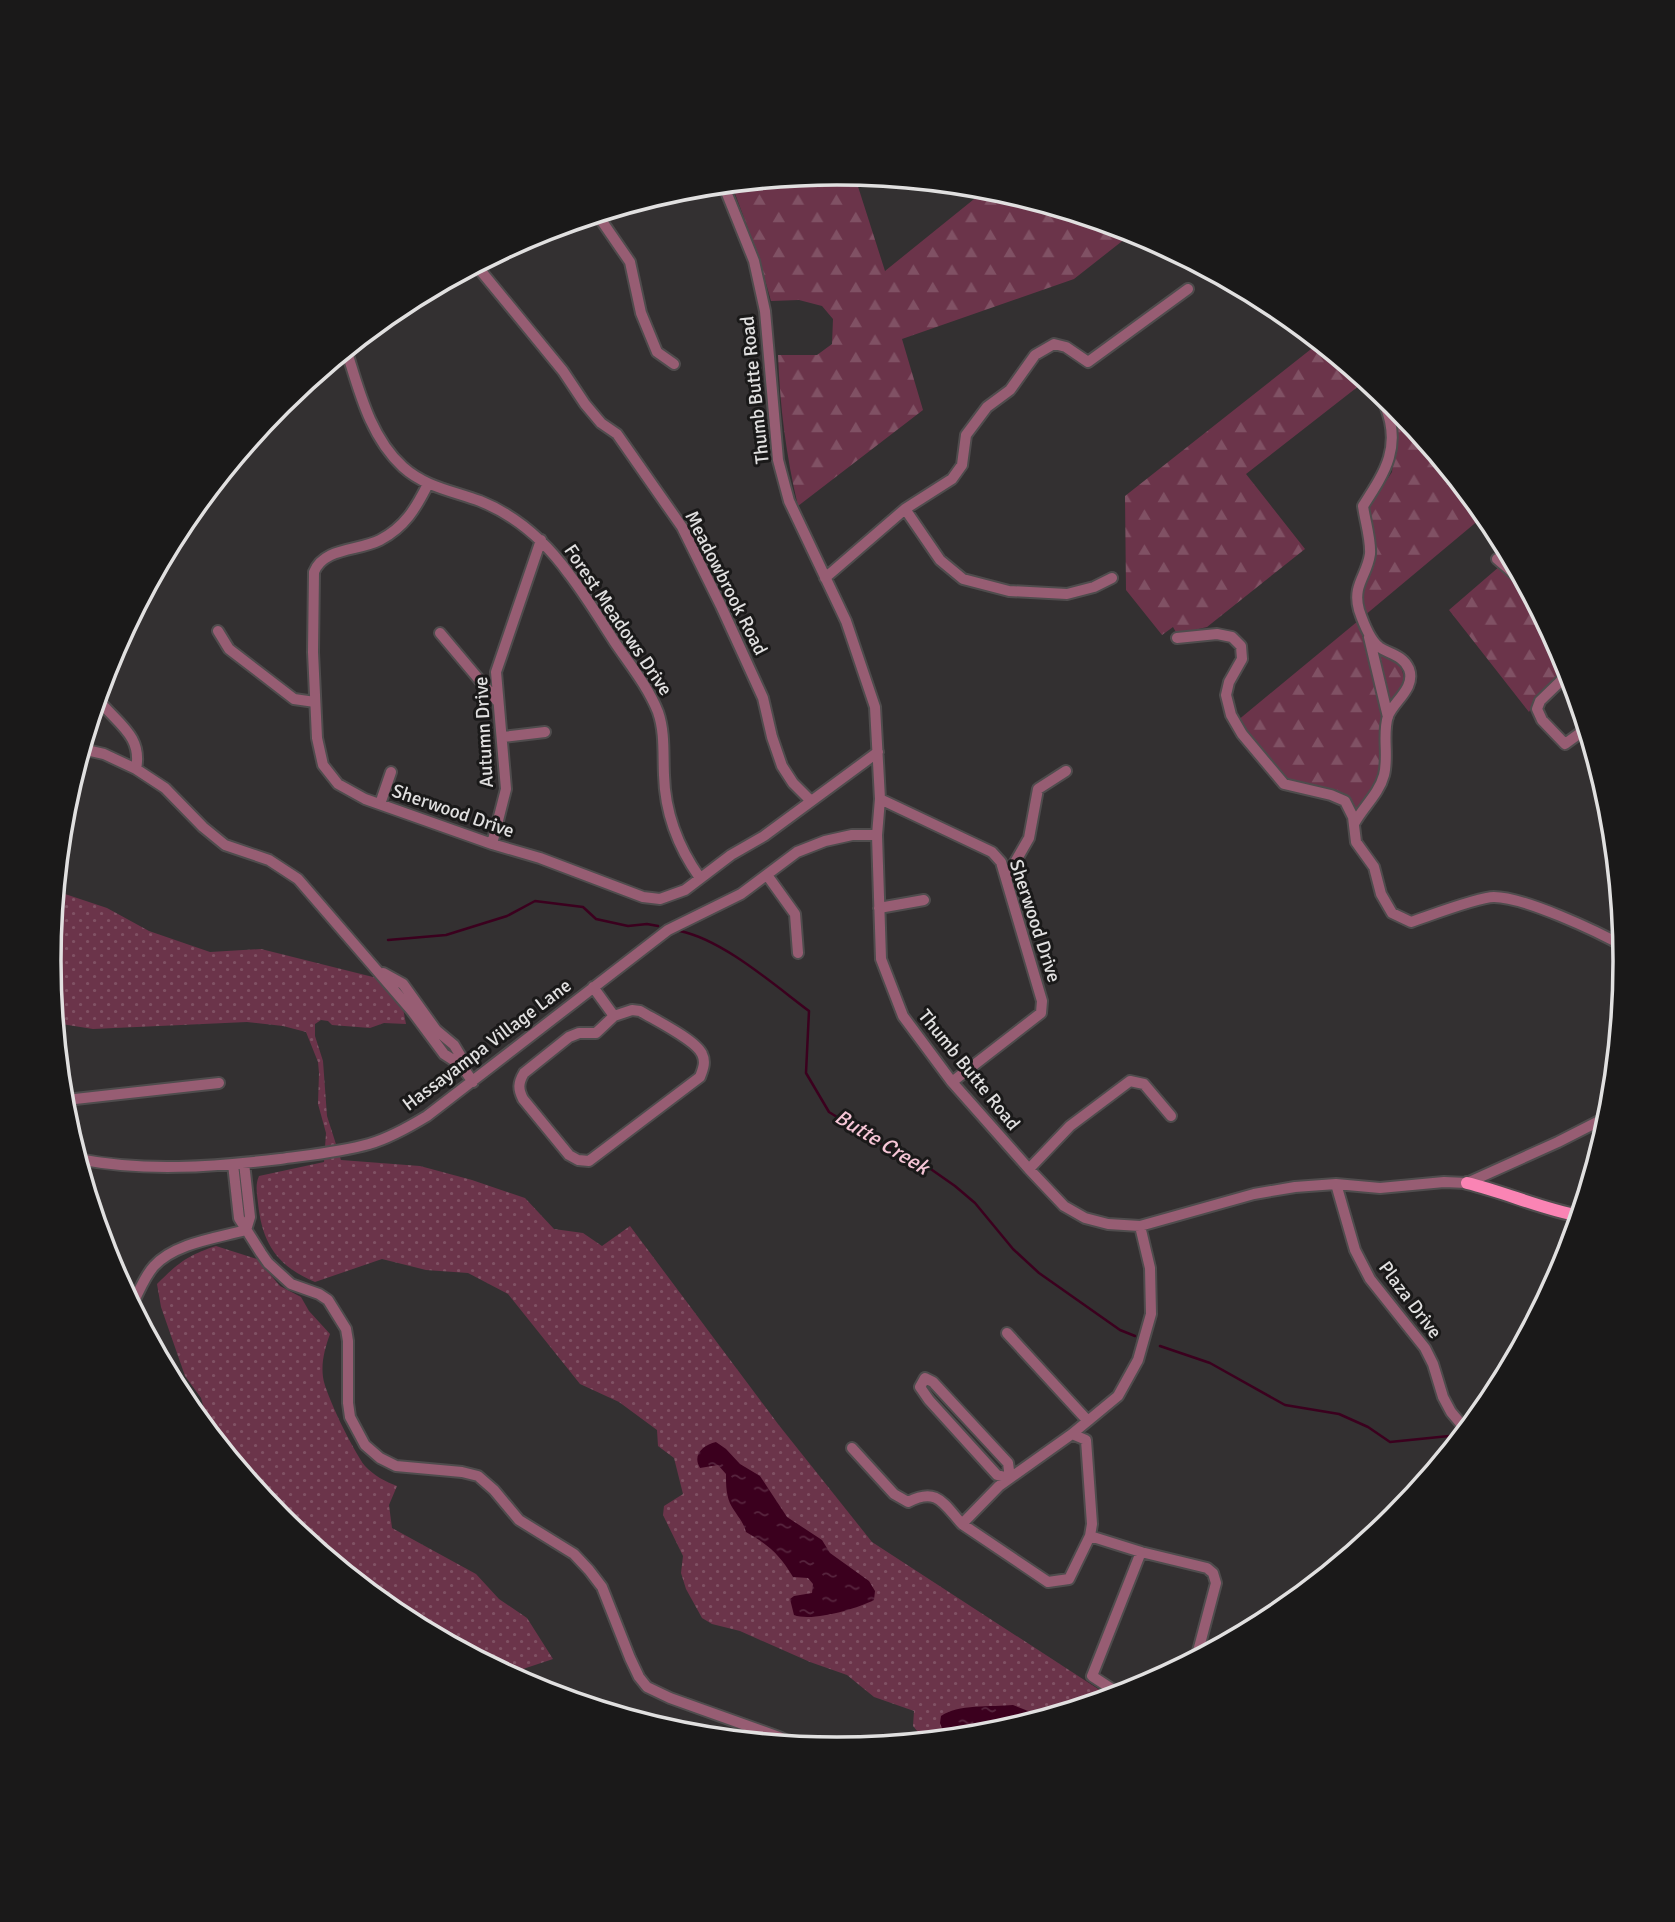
<svg xmlns="http://www.w3.org/2000/svg" width="1675" height="1922" viewBox="0 0 1675 1922" font-family="Signika,sans-serif">
<style>
.grass{fill:url(#grass-dots)}
.forest{fill:url(#forest-firs)}
.water{fill:url(#water-ripples)}
.lines{fill:none;stroke-linecap:round;stroke-linejoin:round}
.stream{stroke:#3b001e;stroke-width:2.5}
.minor-casing{stroke:#4f4c4d;stroke-width:14}
.major-casing{stroke:#4f4c4d;stroke-width:16}
.minor{stroke:#975d73;stroke-width:10}
.major{stroke:#fa84b4;stroke-width:12}
.labels{text-anchor:middle;dominant-baseline:central;stroke-width:6;stroke-linejoin:round;paint-order:stroke}
.street-label{font-size:19px;fill:#e1e0e0;stroke:#1a1919}
.water-label{font-size:21px;font-style:italic;fill:#f7c6d7;stroke:#1a1919}
.rim{fill:none;stroke:#e1e0e0;stroke-width:3.5}
</style>
<defs>
<pattern id="grass-dots" width="8" height="8" patternUnits="userSpaceOnUse" patternTransform="scale(1.75)"><rect width="8" height="8" fill="#6b344a"/><path d="M2 2h.1M6 6h.1" fill="none" stroke="#805164" stroke-width="1.8" stroke-linecap="round"/></pattern>
<pattern id="forest-firs" width="22" height="20" patternUnits="userSpaceOnUse" patternTransform="scale(1.75)"><rect width="22" height="20" fill="#6b344a"/><path d="M5 1l3.5 6h-7zM16 11l3.5 6h-7z" fill="#805164"/></pattern>
<pattern id="water-ripples" width="26" height="14" patternUnits="userSpaceOnUse" patternTransform="scale(1.75)"><rect width="26" height="14" fill="#3b001e"/><path d="M2 4q2-2 4 0t4 0M15 11q2-2 4 0t4 0" fill="none" stroke="#57253e"/></pattern>
</defs>
<rect width="100%" height="100%" fill="#333031"/>
<path class="grass" d="M56,891L107,908L149,931L210,952L261,949L381,979L402,1003L406,1024L384,1023L370,1028L332,1025L328,1021L321,1020L315,1024V1036L323,1061L327,1116L341,1160L420,1166L472,1180L525,1198L554,1229L583,1233L602,1246L630,1226L778,1424L872,1542L1112,1698L991,1734L922,1741L923,1738L913,1726L914,1711L874,1697L847,1675L810,1662L740,1631L712,1624L702,1618L686,1589L681,1573L683,1556L663,1515L664,1506L683,1494L674,1458L658,1446L657,1430L619,1402L580,1384L508,1294L468,1273L426,1270L382,1259L315,1282C277,1266 262,1243 258,1203C257,1193 255,1185 259,1176L324,1162L326,1133L318,1104L319,1073L318,1062L306,1032L283,1026L247,1022L93,1029L55,1023L49,961Z
M216,1246L257,1259L280,1286L301,1297L309,1311L330,1334C325,1348 321,1362 323,1377C325,1394 354,1452 365,1466C373,1475 386,1482 397,1486L389,1505L392,1528L476,1574L499,1599L527,1618L553,1659L517,1671V1680L399,1616L280,1518L212,1436L201,1398L185,1376L161,1307L157,1284C178,1263 188,1255 216,1246Z"/>
<path class="forest" d="M838,173L854,174L885,271L989,187L1135,231L1074,279L902,339L923,410L798,506C786,455 780,407 778,355H817L832,344L833,319L822,306L799,300L771,301L758,255L731,183Z
M1320,342L1358,373L1360,385L1246,474L1305,549L1207,627L1177,634L1173,627L1162,635L1126,590L1125,496Z
M1377,388L1395,404L1486,514L1364,616L1360,591L1372,561L1368,509L1392,472L1396,435Z
M1500,566L1530,592L1568,667L1536,700L1529,712L1449,610Z
M1358,621L1385,710L1382,771L1376,788L1356,812L1345,796L1337,790L1287,781L1237,721Z
M1377,651C1396,657 1403,664 1405,685L1391,702Z"/>
<path class="water" d="M716,1442L726,1449L740,1464L760,1476L787,1517L822,1540L830,1553L869,1581L875,1591L874,1600C856,1609 812,1622 794,1615L790,1599L794,1596L812,1593L813,1584L808,1578L793,1577C780,1555 769,1545 746,1532C743,1521 738,1517 732,1507C726,1497 726,1485 726,1474L718,1465L700,1468C692,1455 703,1445 716,1442Z
M1013,1705L1046,1718L1008,1729L972,1725L966,1727L968,1737L946,1739L940,1723L941,1716C957,1704 992,1707 1013,1705Z"/>
<g class="lines">
<path class="stream" d="M680,931C723,940 773,984 809,1011L806,1073L829,1112L877,1142L925,1165L955,1186L975,1203L1013,1249L1039,1273L1120,1330L1135,1336
M388,940L446,935L507,916L535,901L583,907L596,919L628,926L647,924L658,926
M1160,1346L1210,1363L1285,1405L1339,1414L1368,1427L1390,1442L1459,1435"/>
<defs>
<path id="minor" d="M723,184L754,261L765,311L778,460L789,501L846,621L875,707L880,799L877,835L881,959L903,1016L952,1082L1029,1169L1064,1206L1085,1218L1108,1224L1140,1226L1254,1194L1295,1187L1336,1184L1380,1188L1444,1182L1467,1183L1558,1142L1611,1115
M597,214L630,262L641,313L657,352L674,364
M476,265L563,371L585,404L601,423L617,434L682,527L721,606L763,698L772,737L782,766L793,783L811,801
M346,349C359,390 370,437 403,467C425,487 453,491 480,501C517,516 546,542 569,574C586,596 601,621 616,644C631,666 648,687 658,712C665,732 663,754 664,775C665,814 678,847 700,878
M428,484C416,508 405,527 380,540C359,551 324,547 314,572L313,652L317,738L323,765L338,784L365,799L492,844L540,858L643,897L660,899L685,890L731,855L764,836L878,752
M905,509L940,560L963,579L1009,591L1067,594L1094,587L1112,578
M1497,559L1525,583
M825,578L905,509L952,479L962,465L966,435L987,407L1010,390L1035,355L1054,344L1066,347L1088,362L1188,289
M218,631L229,649L294,699L315,702
M440,633L498,702
M1369,637L1388,717
M1177,638L1217,634L1232,637L1241,646L1242,659L1229,682L1226,695L1231,715L1242,734L1284,784L1331,795L1345,801L1353,817L1356,842L1374,867L1381,894L1392,913L1411,922C1429,916 1478,897 1494,897C1524,897 1597,931 1625,947
M1570,672L1540,701L1537,709L1542,720L1565,744L1587,728
M97,698C116,723 143,735 136,769
M503,737L545,732
M82,749L104,754L136,769L165,788L203,827L225,845L269,860L298,879L412,1011L444,1054L461,1065L473,1082
M880,799L992,852L1001,862L1042,1001L1041,1013L952,1082
M380,804L391,772
M1354,824C1363,807 1379,794 1384,775C1389,756 1382,734 1388,716C1394,701 1416,688 1409,669C1403,655 1389,654 1379,647C1369,639 1363,622 1359,610C1352,585 1367,576 1370,554C1371,539 1365,521 1363,506C1385,472 1402,447 1385,405C1380,394 1366,387 1361,376
M492,844L506,789L496,672L541,540
M767,875L795,914L798,953
M1006,878L1029,838L1038,789L1066,771
M879,908L924,900
M383,973L403,984L436,1030L454,1045L460,1055L461,1065
M593,987L614,1016L596,1033H579L569,1037L524,1073C518,1083 518,1089 523,1099L569,1155L578,1160L589,1161L700,1077C703,1069 706,1062 702,1054C696,1040 655,1020 640,1011L632,1010L614,1016
M63,1103L66,1100L219,1083
M78,1159C145,1172 212,1167 280,1159C309,1155 341,1152 369,1144C390,1138 409,1127 427,1116L668,930L741,894L797,852L825,841L852,835H877
M244,1163L250,1217L246,1230
M233,1164L239,1218L261,1253L268,1263L291,1284L319,1294L328,1300L346,1329L348,1341V1403L350,1417L365,1445L380,1458L396,1466L462,1472L478,1476L494,1490L519,1520L574,1554L589,1570L602,1587L630,1658L639,1677L647,1687L670,1698L779,1737L795,1745
M1029,1169L1070,1126L1130,1081L1144,1084L1171,1116
M1336,1184L1355,1250L1370,1279L1425,1348L1433,1364L1443,1397L1451,1412L1467,1431
M132,1305C139,1292 144,1277 154,1266C175,1243 217,1238 246,1230
M1007,1333L1087,1420
M925,1378L933,1382L1008,1463L1010,1478L997,1475L929,1400L920,1387Z
M1072,1434L999,1486L962,1524L1048,1582L1069,1579L1090,1536L1092,1524L1086,1440L1072,1434L1118,1396L1138,1360L1151,1314L1150,1268L1140,1226
M852,1448L894,1494L908,1502C937,1487 943,1503 962,1524
M1090,1536L1141,1552L1207,1568L1213,1573L1216,1583L1196,1659
M1121,1695L1092,1676L1141,1552"/>
<path id="major" d="M1467,1183C1505,1192 1541,1209 1580,1216"/>
</defs>
<use href="#minor" class="minor-casing"/>
<use href="#major" class="major-casing"/>
<use href="#minor" class="minor"/>
<use href="#major" class="major"/>
</g>
<g class="labels">
<g class="street-label">
<text transform="translate(755 390) rotate(-96)">Thumb Butte Road</text>
<text transform="translate(726 583) rotate(63)">Meadowbrook Road</text>
<text transform="translate(618 620) rotate(56)">Forest Meadows Drive</text>
<text transform="translate(484 732) rotate(-93)">Autumn Drive</text>
<text transform="translate(453 811) rotate(19)">Sherwood Drive</text>
<text transform="translate(1035 921) rotate(72)">Sherwood Drive</text>
<text transform="translate(487 1045) rotate(-37)">Hassayampa Village Lane</text>
<text transform="translate(969 1070) rotate(51)">Thumb Butte Road</text>
<text transform="translate(1410 1300) rotate(53)">Plaza Drive</text>
</g>
<g class="water-label">
<text transform="translate(882 1142) rotate(31)">Butte Creek</text>
</g>
</g>
<path d="M0 0H1675V1922H0ZM61 961a776 776 0 1 1 1552 0a776 776 0 1 1-1552 0Z" fill="#1a1919" fill-rule="evenodd"/>
<path class="rim" d="M61 961a776 776 0 1 1 1552 0a776 776 0 1 1-1552 0Z"/>
</svg>
